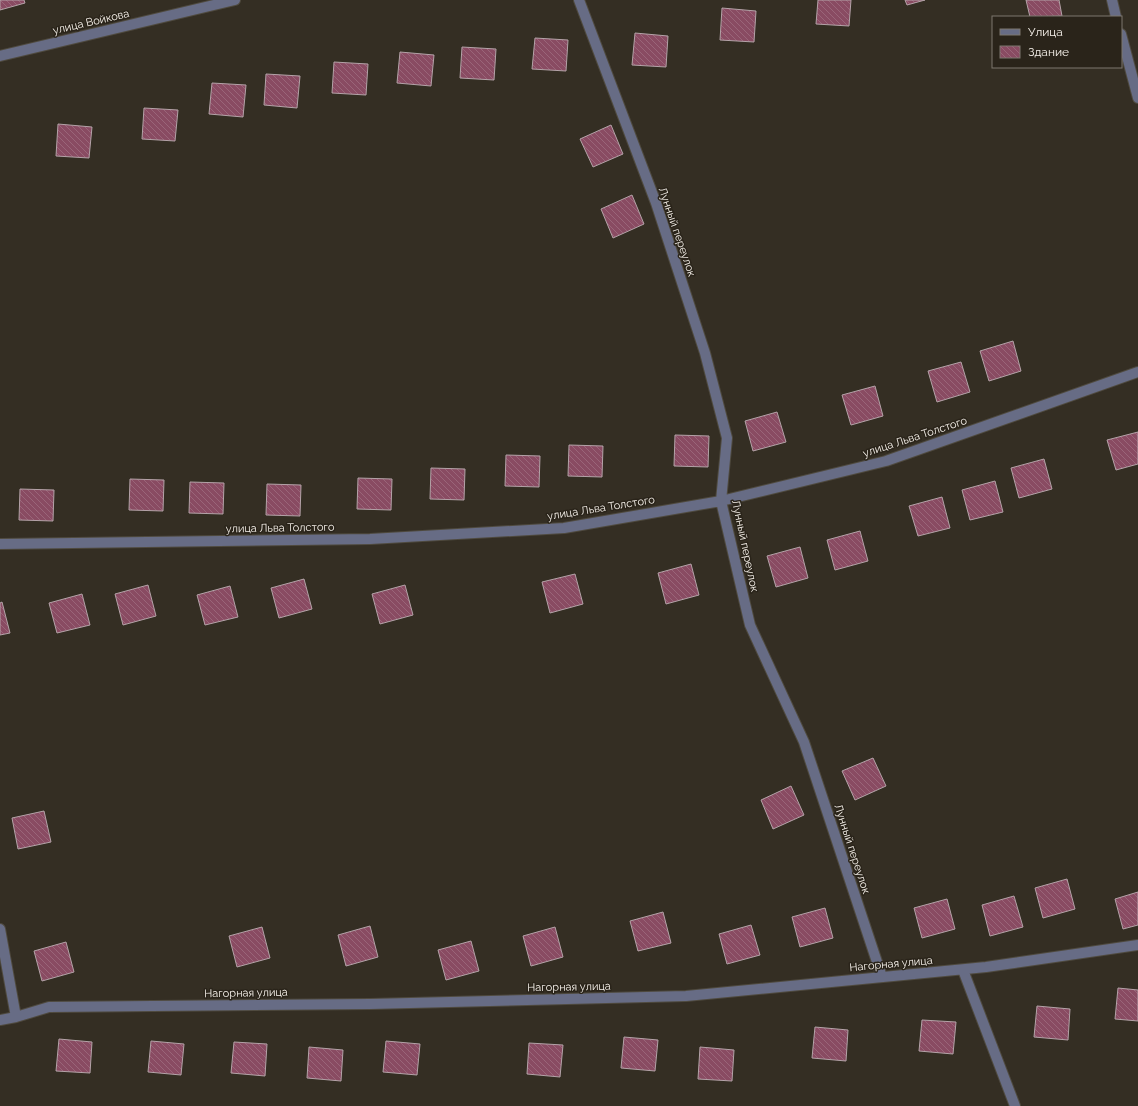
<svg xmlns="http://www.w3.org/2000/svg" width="1138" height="1106" viewBox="0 0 1138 1106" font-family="Raleway,sans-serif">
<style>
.building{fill:url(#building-back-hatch);stroke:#b4a3a8}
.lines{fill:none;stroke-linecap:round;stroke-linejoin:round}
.minor-casing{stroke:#4f4a3f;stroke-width:12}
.minor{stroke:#676c85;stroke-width:10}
.labels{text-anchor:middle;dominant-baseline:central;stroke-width:3;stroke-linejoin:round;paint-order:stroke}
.street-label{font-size:11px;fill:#f8f3ec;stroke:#2a241a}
</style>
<defs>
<pattern id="building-back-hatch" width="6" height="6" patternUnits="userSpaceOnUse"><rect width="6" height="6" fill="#894b62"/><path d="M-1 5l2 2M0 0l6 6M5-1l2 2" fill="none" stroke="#9a6579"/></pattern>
</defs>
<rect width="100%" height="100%" fill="#342e23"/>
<path class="building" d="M0,0H24L25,3L0,10Z
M818,0H851L849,26L816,24Z
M905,0H925L907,5Z
M1026,0H1059L1062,16L1030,17Z
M722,8L756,11L754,42L720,40Z
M635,33L668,36L666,67L632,65Z
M535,38L568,40L566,71L532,69Z
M462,47L496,49L494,80L460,78Z
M400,52L434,55L431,86L397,83Z
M334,62L368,64L366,95L332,93Z
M266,74L300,76L297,108L264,105Z
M212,83L246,85L243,117L209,114Z
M144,108L178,110L175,141L142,139Z
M58,124L92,127L89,158L56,156Z
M611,125L623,154L593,167L580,139Z
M632,195L644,224L613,238L601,209Z
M1013,341L1021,371L989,381L980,351Z
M961,362L970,392L937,402L928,371Z
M875,386L883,416L851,425L842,395Z
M777,412L786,442L753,451L745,421Z
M1138,432V464L1116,470L1107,440Z
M675,435L709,436L708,467L674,466Z
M569,445L603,446L602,477L568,476Z
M506,455L540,456L539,487L505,486Z
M1044,459L1052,489L1019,498L1011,468Z
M431,468L465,469L464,500L430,499Z
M358,478L392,479L391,510L357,509Z
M130,479L164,480L163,511L129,510Z
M995,481L1003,512L970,520L962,490Z
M190,482L224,483L223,514L189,513Z
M267,484L301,485L300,516L266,515Z
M20,489L54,490L53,521L19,520Z
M942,497L950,528L918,536L909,506Z
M860,531L868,561L835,570L827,540Z
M800,547L808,578L776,587L767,556Z
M691,564L699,595L666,604L658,573Z
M575,574L583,604L550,613L542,582Z
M304,579L312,609L279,618L271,588Z
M148,585L156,616L123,625L115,594Z
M405,585L413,615L380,624L372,594Z
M230,586L238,617L205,625L197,595Z
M82,594L90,625L57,633L49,603Z
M2,602L10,633L0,635V603Z
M873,758L886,786L855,800L842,771Z
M791,786L804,815L773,829L761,800Z
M44,811L51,842L18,849L12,818Z
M1067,879L1075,909L1043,918L1035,888Z
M1138,892V925L1123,929L1115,899Z
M1014,896L1023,927L990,936L982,905Z
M947,899L955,929L922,938L914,908Z
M825,908L833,938L800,947L792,917Z
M663,912L671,943L638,951L630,921Z
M751,925L760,955L727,964L719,934Z
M370,926L378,957L346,966L338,935Z
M262,927L270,958L237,967L229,936Z
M555,927L563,957L531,966L523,936Z
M471,941L479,971L446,980L438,950Z
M66,942L74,972L42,981L34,951Z
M1118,988L1138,990V1021L1115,1019Z
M1037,1006L1070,1009L1068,1040L1034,1037Z
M922,1020L956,1022L953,1054L919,1051Z
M815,1027L848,1030L846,1061L812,1058Z
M624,1037L658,1040L655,1071L621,1068Z
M59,1039L92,1042L90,1073L56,1071Z
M151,1041L184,1044L181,1075L148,1072Z
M386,1041L420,1044L417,1075L383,1072Z
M234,1042L267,1044L265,1076L231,1073Z
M529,1043L563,1045L560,1077L527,1074Z
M309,1047L343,1050L341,1081L307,1078Z
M700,1047L734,1050L732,1081L698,1079Z"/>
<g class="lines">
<defs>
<path id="minor" d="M579,0L656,203L705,353L727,438L721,501L750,625L804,742L882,977
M1112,0L1116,17
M1121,34L1138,98
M0,56L235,0
M0,544L370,539L564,528L721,501L886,461L1138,372
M0,929L16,1017
M963,970L1015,1106
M0,1020L16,1017L49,1007L370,1004L686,996L986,967L1138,945"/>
</defs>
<use href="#minor" class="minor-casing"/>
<use href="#minor" class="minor"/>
</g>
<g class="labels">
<g class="street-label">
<text transform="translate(91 22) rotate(-13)">улица Войкова</text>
<text transform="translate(677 232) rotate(71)">Лунный переулок</text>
<text transform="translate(915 437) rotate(-18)">улица Льва Толстого</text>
<text transform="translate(601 508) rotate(-9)">улица Льва Толстого</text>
<text transform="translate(280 528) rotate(-1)">улица Льва Толстого</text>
<text transform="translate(745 546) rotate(78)">Лунный переулок</text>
<text transform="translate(852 849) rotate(72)">Лунный переулок</text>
<text transform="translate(891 964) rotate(-5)">Нагорная улица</text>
<text transform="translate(569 987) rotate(-1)">Нагорная улица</text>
<text transform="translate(246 993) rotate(-1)">Нагорная улица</text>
</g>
</g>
<rect x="992" y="16" width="130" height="52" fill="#2a241a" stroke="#7c776e"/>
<rect x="1000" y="29" width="20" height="6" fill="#676c85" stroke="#7c776e"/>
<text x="1028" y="36" font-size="12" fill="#f8f3ec">Улица</text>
<rect x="1000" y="46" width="20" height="12" fill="url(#building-back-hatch)" stroke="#7c776e"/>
<text x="1028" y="56" font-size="12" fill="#f8f3ec">Здание</text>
</svg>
